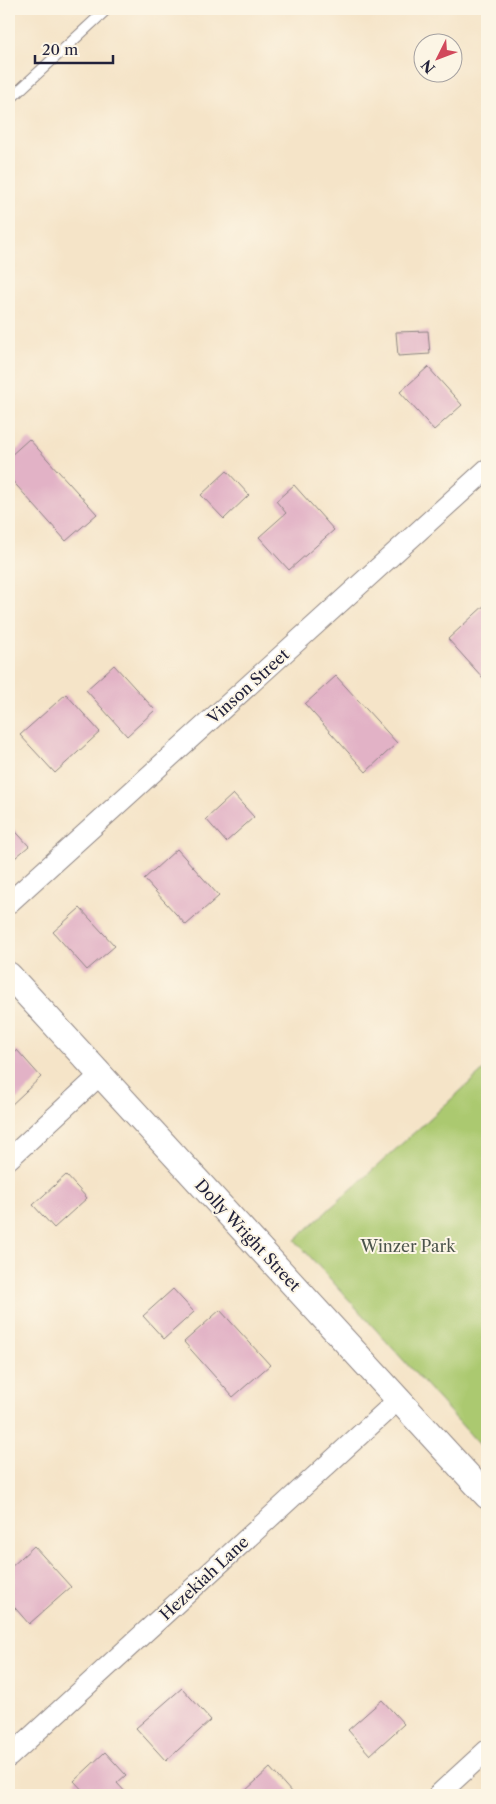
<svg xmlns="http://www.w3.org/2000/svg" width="496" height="1804" viewBox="0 0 496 1804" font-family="'Libre Caslon Text',serif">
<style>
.green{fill:#abc970;stroke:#667656}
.building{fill:#e2b2c6}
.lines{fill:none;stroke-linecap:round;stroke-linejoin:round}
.service-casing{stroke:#8c8382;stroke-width:12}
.minor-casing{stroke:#8c8382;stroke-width:22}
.tertiary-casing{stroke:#8c8382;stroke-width:27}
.service{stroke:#fff;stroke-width:10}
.minor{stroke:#fff;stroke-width:20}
.tertiary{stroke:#fff;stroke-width:25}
.labels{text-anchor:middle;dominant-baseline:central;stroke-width:4;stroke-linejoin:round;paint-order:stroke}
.street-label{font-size:16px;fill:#22223b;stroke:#fcf5e5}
.park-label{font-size:16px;fill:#4b544b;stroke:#fcf5e5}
</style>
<rect width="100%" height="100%" fill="#fcf5e5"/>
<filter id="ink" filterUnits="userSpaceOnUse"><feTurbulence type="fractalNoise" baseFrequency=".02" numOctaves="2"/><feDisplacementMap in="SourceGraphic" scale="10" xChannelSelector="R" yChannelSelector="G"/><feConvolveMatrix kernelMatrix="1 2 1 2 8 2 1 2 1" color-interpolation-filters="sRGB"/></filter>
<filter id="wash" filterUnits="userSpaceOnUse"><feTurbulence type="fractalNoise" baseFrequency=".0096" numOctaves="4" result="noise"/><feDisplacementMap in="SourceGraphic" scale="20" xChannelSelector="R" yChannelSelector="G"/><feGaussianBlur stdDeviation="1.12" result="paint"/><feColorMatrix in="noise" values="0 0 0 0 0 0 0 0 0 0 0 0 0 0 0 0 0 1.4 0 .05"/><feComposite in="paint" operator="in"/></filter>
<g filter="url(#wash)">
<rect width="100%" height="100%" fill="#f5e4c8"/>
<path class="green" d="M487,1067V1453L295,1240Z"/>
<g id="blocks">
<path class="building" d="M428,331L430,354L398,356L396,332Z
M428,367L462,405L434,430L400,392Z
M29,439L97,514L66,541L9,477V457Z
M227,471L249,495L224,519L201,495Z
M294,485L334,530L289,570L259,537L286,513L276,501Z
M487,603V673L483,678L448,639Z
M114,665L155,710L127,736L86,690Z
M336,676L397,743L366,772L305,704Z
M66,694L100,732L55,773L20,735Z
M233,794L254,817L226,842L206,819Z
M9,824L29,846L9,863Z
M177,849L219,896L186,925L144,879Z
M80,908L115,946L87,970L53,932Z
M17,1050L41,1077L9,1107V1057Z
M66,1175L87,1198L54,1228L33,1205Z
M173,1289L194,1312L164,1339L143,1316Z
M220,1310L270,1365L233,1397L184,1342Z
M34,1546L71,1587L29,1624L9,1601V1569Z
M182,1688L211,1720L166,1761L136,1728Z
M382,1700L404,1724L370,1755L348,1730Z
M105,1752L126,1775L117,1783L128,1795H87L74,1781Z
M270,1768L292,1793L289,1795H246L244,1792Z"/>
</g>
</g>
<g filter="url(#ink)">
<use href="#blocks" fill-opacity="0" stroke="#8c8382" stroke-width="1"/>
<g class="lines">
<defs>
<path id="service" d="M9,100L107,9"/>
<path id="minor" d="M9,903L487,469
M9,1159L100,1075
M9,1757L399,1399
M438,1795L487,1750"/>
<path id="tertiary" d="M9,975L487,1496"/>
</defs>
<use href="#service" class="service-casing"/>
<use href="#minor" class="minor-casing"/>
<use href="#tertiary" class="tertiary-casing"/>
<use href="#service" class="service"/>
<use href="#minor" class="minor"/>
<use href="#tertiary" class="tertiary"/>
</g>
</g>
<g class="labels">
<g class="street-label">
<text transform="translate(248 686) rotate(-42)">Vinson Street</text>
<text transform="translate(248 1235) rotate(47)">Dolly Wright Street</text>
<text transform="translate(204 1578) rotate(-43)">Hezekiah Lane</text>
</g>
<g class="park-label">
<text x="408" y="1246">Winzer Park</text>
</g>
</g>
<rect width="496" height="1804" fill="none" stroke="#fcf5e5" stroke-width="30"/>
<g transform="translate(438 58) rotate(228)"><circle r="24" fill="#fcf5e5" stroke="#a5a1a1"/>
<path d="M0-4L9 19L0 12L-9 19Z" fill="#d1495b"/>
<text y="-8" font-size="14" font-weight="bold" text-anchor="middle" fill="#22223b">N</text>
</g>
<path d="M35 55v8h78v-8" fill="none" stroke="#22223b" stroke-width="2.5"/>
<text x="42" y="55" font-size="15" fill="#22223b" stroke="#fcf5e5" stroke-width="4" paint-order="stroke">20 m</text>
</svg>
